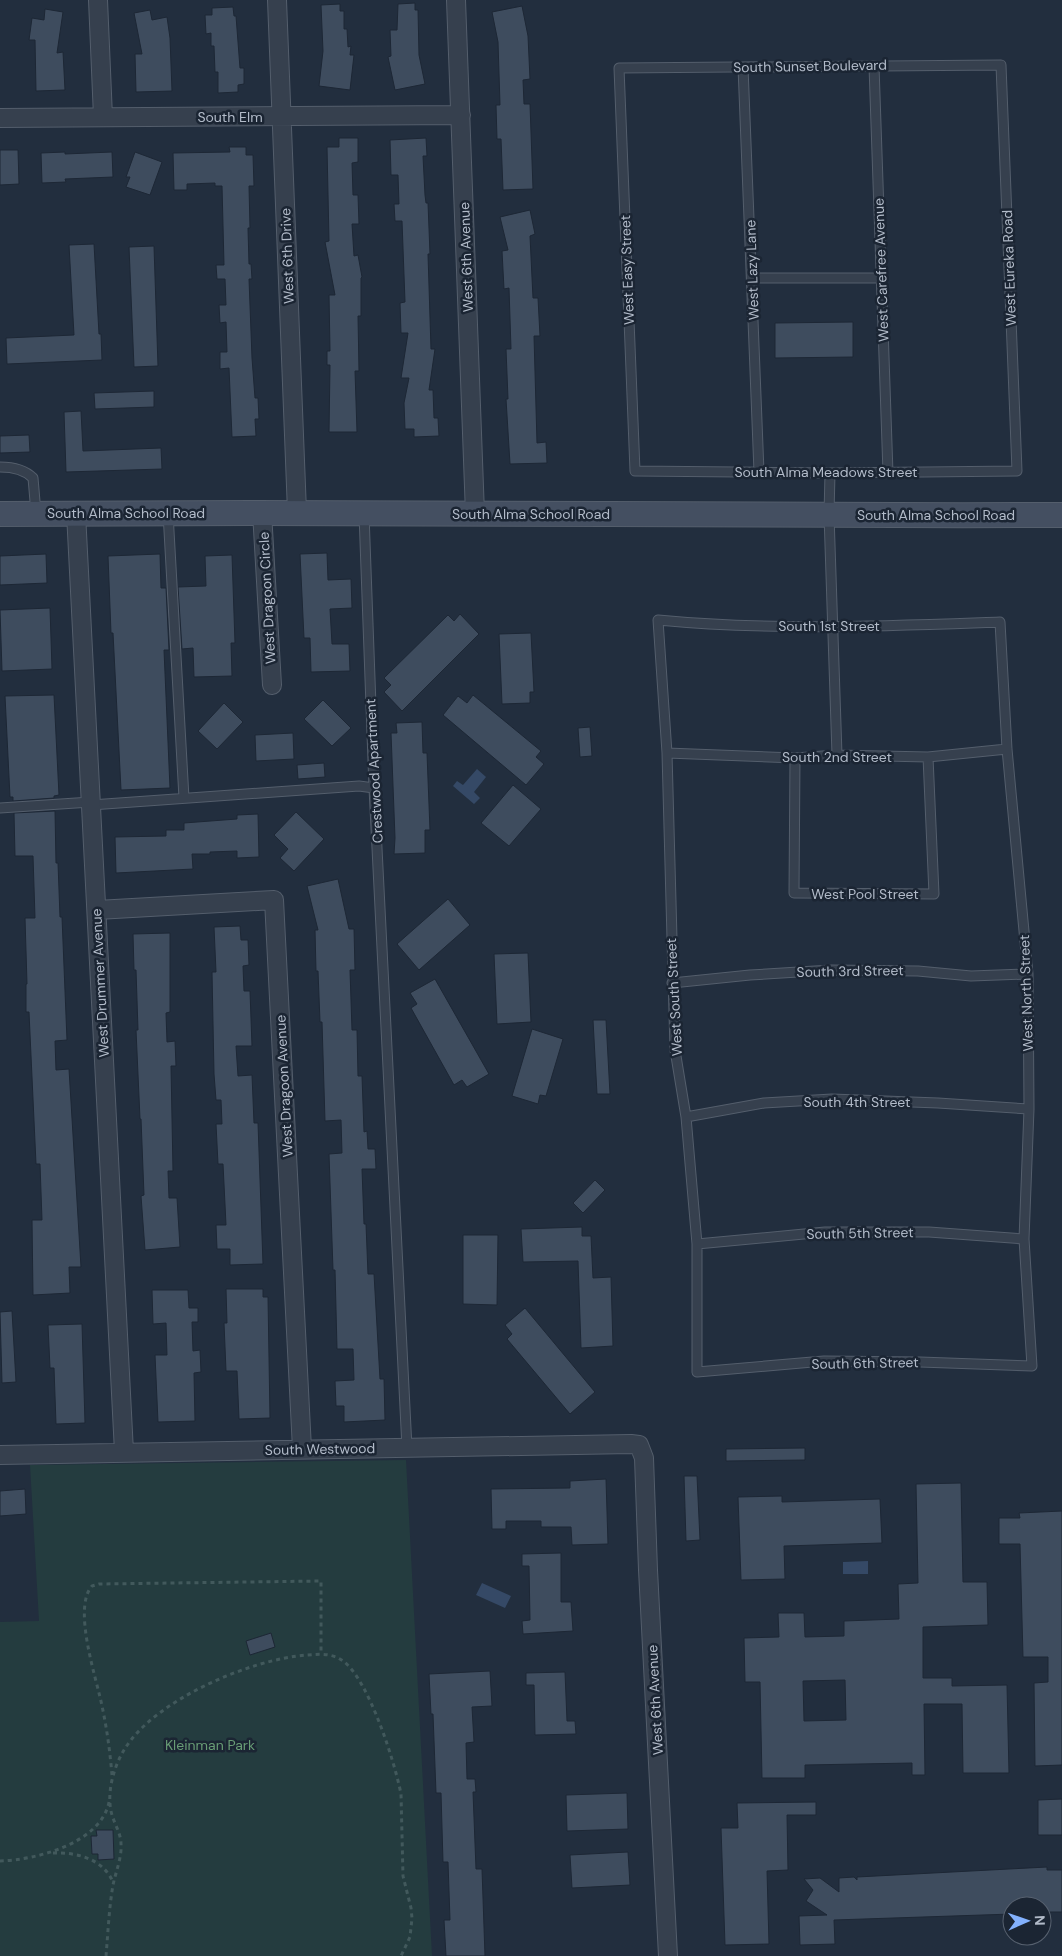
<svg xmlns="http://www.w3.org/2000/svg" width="1062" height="1956" viewBox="0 0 1062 1956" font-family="'DM Sans',sans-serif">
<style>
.green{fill:#243c3f}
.water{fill:#354966}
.building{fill:#3e4c5e;stroke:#1d2735;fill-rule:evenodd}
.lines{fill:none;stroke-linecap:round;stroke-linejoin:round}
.lane-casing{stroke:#545e6c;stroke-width:11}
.street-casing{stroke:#545e6c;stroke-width:20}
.secondary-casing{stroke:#545e6c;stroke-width:26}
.path{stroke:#42595c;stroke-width:3;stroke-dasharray:4 4;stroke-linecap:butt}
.lane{stroke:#36404e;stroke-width:9}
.street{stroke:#36404e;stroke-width:18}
.secondary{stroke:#444f61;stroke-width:24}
.labels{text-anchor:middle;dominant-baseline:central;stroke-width:5;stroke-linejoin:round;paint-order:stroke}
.street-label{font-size:14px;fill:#b2bbc9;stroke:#1b2533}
.park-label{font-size:14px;fill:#689c75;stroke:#1b2533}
</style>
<rect width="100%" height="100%" fill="#222e3e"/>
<path class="green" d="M406,1460L432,1956H0V1622L39,1621L30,1465Z"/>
<path class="water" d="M477,769L486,777L474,792L480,798L474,804L453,786L457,781L463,785Z
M868,1561V1574H843V1562Z
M482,1583L511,1596L505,1608L476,1595Z"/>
<path class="building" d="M415,3V10H418L419,55L425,84L395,90L388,57L391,56L390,30H397L398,4Z
M340,4V11H344V29H347L348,47L351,46L350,55H354L350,90L319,86L323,51L321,5Z
M522,6L528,36L530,79L523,80L524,104H530L533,189L503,190L501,139H497L496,105H500L498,42L492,12Z
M233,7L234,16H236L240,68H244V84L238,85V92L218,93V72H215L214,46H211V33L206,34L205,15H212V8Z
M45,9L63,12L57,53L63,52L65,90L36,91L35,40H29L32,18L44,20Z
M150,10L152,20L167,17L170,38L172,91L136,92L135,54H142L134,13Z
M339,138H358V162L352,163L353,195H358L359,224H352L354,256L358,255L362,277L361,278V316H358L359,371H355L357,432H329L330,365H327V351H330L329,295H335L325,242L329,241L327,147H339Z
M426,138L427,156H423L425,195L426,203H428L430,254H428L431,349H435L429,390H433L434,418H438L439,436L414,437V429H405L404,403L409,378H401L408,333H401L400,303L405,302L402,221H395L394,204H399L398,175H391L390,140Z
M229,147H246V155H253L254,186H249L250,228H248L249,264H251L252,279H249L252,358L255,398H258L259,419H255L256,436L232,437L229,368L220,369V352H227L226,322L220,323L219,305H226L225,279H217L216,265H224L222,186H215V183L187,184V190H174L173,153L230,152Z
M0,150H18L19,184L0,185Z
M65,152V154L112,152L113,177L65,179L66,182L42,183L41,153Z
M135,152L162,162L150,195L126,187L130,177H126Z
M530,210L535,234L530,236L533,298H538L540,336H534L537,443L546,442L547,463L510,464L506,399H508L506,349H511L509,288L504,289L502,251L508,250L500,217Z
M94,244L99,334H101L102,360L7,364L6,338L74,335L69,245Z
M154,246L158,366L134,367L129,247Z
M853,322V357L775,358V323Z
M154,391V407L95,409L94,393Z
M81,411L83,451L161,448L162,469L66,472L64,412Z
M29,435L30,452L0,453V436Z
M327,553L328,580L351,579L352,608L330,609L332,644H349L350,671L311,672L310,638H304L300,554Z
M46,554L47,583L0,585V556Z
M160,554L161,588H166L169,650H164L170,788L121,790L113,633H111L108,556Z
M232,555L235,643H231L232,676L194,677L193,648L182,649L178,587L206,586L205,556Z
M50,608L52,669L2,671L0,610Z
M460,614L479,634L402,711L384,692L391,685L384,678L448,615L454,621Z
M531,633L534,692H530V703L502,704L499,634Z
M54,695L59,795L54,796V798L13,801V797H10L5,696Z
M473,695L541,751L536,757L544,764L526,785L443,715L458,696L467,703Z
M323,700L351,728L332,746L304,719Z
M224,703L243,722L217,749L198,731Z
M422,722L423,753H427L430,830H425V853L394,854L395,838L391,733H397L396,723Z
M590,727L592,756L580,757L578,728Z
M293,733L294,759L256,761L255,735Z
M324,763L325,777L298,779L297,765Z
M513,785L541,809L509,846L481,823Z
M55,811L56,863H58L60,917H62L67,1040L55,1041L56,1070L69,1069L81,1267H69L70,1293L33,1295L32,1220H42L40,1164H36L29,1012H26V984H27L25,918H35L33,856H15L14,813Z
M296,812L324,839L294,871L280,858L288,849L274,835Z
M258,814L259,857L237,858V851L210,852V854H192L193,869L116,873L115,837L166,836V830H184V823L237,819V815Z
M338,879L349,929H354L355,970H350L352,1030H357L358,1076H362L364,1132L367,1131L368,1149H375L376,1169H362L364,1224H366L368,1274H374L380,1379H384L385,1420L344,1422V1406H336L335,1381L354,1380L353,1349H337L335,1270H333L329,1154L342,1153L341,1120L325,1121L322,1022H320L318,971H316L315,930H318L307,886Z
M448,899L470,925L419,970L397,944Z
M240,926L241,940H248L249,965L243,966L244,991H250L252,1046H236L238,1076L252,1075L254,1123H258L263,1264L230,1265V1249H217L216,1225H226L223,1164H218L216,1124H222L221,1100H216L214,1074L212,972H216L214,927Z
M170,933V1012L166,1013L167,1042L175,1041L176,1066H171L173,1171H168L169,1198H177L180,1247L145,1250L141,1196L144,1195L141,1119H140L136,1030H138L136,970H134L133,934Z
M528,953L531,1022L497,1024L494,954Z
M435,979L489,1074L467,1087L462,1080L454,1085L411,1008L417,1004L410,993Z
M593,1020H606L610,1094H597Z
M532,1029L563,1039L546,1096L540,1095L538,1104L512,1096Z
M595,1180L605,1190L583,1213L573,1203Z
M582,1227V1236H591L593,1278L611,1277L613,1346L581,1348L578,1261L523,1262L521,1229Z
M463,1235H498L497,1305L463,1304Z
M226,1289H263V1297H268L270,1418L239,1419L237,1371H226L224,1323H227Z
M152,1290H188L189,1308H198V1322H192L193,1351L200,1350L201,1372L194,1373L195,1421L158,1422L155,1355H167L166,1323L153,1324Z
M525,1308L595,1392L570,1414L507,1339L512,1334L505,1325Z
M12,1311L16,1382L2,1383L0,1312Z
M82,1324L85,1423L56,1424L54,1368H50L48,1325Z
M805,1448V1460L726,1461V1449Z
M684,1476H697L700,1540L686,1541Z
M606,1479L608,1544L572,1545L571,1527H541V1521H506V1529H492L491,1489L570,1488V1481Z
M961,1483L963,1582H987L988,1625L923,1627V1678H952V1686L1007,1685L1009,1773H963L962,1704H924L925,1775H912V1763L805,1765V1778H762L760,1682H745L744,1638L779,1637L778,1613H804L805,1637L844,1636V1621L899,1619L898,1584L918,1583L916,1484ZM845,1680L846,1720L804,1721L803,1681Z
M25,1489L26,1514L0,1516V1491Z
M782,1496V1502L880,1499L882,1543L784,1546L785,1579L741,1580L738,1497Z
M1062,1511V1765L1035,1766L1034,1683L1048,1682V1657H1023L1020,1544H999V1518H1020L1019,1513Z
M561,1553V1602H571L573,1631L523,1634L522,1621L530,1620L529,1566H522V1554Z
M271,1633L275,1647L250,1655L246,1641Z
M490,1671L492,1706L472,1707L474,1742L466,1743L467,1779H475L476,1792H473L476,1869H482L485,1956H446L444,1920H450L448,1862H443L441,1793H436L433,1714H431L429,1674Z
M565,1672L567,1721H575L576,1734L535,1735L534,1685H526V1673Z
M627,1793L628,1829L567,1831L566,1795Z
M1062,1799V1835H1038V1800Z
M816,1802V1815H787L788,1870L767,1871L769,1944L725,1945L721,1828H738L737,1803Z
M96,1830H113L114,1859L98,1860V1854H92L91,1836H97Z
M628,1852L630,1885L572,1888L570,1855Z
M1047,1867V1870H1062V1912H1042V1906H1012V1914L834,1920L835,1944L800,1945L799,1916L827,1915L806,1901L813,1890L804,1879L820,1878L839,1892V1878L854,1877L857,1880V1877Z"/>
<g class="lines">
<defs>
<path id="lane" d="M1001,65L1017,471L830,473L635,471L619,68Z
M874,66L888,473
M743,67L759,472
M752,278H881
M0,467C13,467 24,469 33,478L36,513
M830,473L829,515L837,755
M168,513L184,798
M364,514L374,788L407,1448
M658,620C772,631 886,626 1000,622L1007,749L1028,974L1029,1109L1024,1239L1032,1366L920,1362L824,1361L697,1372V1244L686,1117L675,1050L667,753Z
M667,753L795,758L837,755L928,757L1007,749
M795,758L794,893L934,894L928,757
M91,805L359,786L374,788
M0,808L91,802
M672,983L750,975L831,970L918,971L971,976L1028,974
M686,1117L764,1103L832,1099L938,1103L1029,1109
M697,1244L825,1232H929L1024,1239"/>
<path id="street" d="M98,0L103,117
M277,0L297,512
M456,0L475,514
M0,118L461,115
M262,512L272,685
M76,513L124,1452
M97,910L274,900L302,1449
M0,1455L631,1444L639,1445L644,1458L648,1570L668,1956"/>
<path id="secondary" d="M0,514C354,511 708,516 1062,515"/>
</defs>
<use href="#lane" class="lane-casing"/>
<use href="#street" class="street-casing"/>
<use href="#secondary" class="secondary-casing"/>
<path class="path" d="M112,1775C110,1752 107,1729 102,1706C97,1680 72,1608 92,1586L99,1584L321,1581V1654
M53,1853C77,1852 103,1859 113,1882
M0,1861C36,1860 101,1843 109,1802
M106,1956C108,1933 109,1908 113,1885C116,1871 122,1857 121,1844C121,1834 115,1825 112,1815C106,1795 113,1768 124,1750C154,1700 251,1659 307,1655C320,1654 332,1653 343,1661C369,1680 395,1763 401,1794L403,1876L411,1908L412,1918L410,1937L401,1956"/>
<use href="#lane" class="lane"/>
<use href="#street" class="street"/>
<use href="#secondary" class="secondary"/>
</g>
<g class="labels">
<g class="street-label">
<text transform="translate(810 66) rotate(-1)">South Sunset Boulevard</text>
<text x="230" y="117">South Elm</text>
<text transform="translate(287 256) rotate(-92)">West 6th Drive</text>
<text transform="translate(466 257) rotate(-92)">West 6th Avenue</text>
<text transform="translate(1009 268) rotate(-92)">West Eureka Road</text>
<text transform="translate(627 270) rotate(-92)">West Easy Street</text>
<text transform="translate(752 270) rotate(-92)">West Lazy Lane</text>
<text transform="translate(881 270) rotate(-92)">West Carefree Avenue</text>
<text x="826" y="472">South Alma Meadows Street</text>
<text x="126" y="513">South Alma School Road</text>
<text x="531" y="514">South Alma School Road</text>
<text x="936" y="515">South Alma School Road</text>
<text transform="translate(267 598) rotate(-93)">West Dragoon Circle</text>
<text x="829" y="626">South 1st Street</text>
<text x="837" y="757">South 2nd Street</text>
<text transform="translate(374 771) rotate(-93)">Crestwood Apartment</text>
<text x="865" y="894">West Pool Street</text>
<text transform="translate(850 971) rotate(-1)">South 3rd Street</text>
<text transform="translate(100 983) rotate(-93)">West Drummer Avenue</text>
<text transform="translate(1026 993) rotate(-92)">West North Street</text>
<text transform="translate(674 997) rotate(-93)">West South Street</text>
<text transform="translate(284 1086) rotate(-93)">West Dragoon Avenue</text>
<text x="857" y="1102">South 4th Street</text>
<text transform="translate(860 1233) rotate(-1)">South 5th Street</text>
<text transform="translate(865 1363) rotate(-1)">South 6th Street</text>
<text transform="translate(320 1449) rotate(-1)">South Westwood</text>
<text transform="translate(655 1700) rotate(-93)">West 6th Avenue</text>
</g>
<g class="park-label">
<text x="210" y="1745">Kleinman Park</text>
</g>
</g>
<g transform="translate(1027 1921) rotate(88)"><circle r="24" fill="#1b2533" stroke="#57616f"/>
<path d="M0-4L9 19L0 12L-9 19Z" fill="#83b1fd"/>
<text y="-8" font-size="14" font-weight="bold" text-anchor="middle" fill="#b2bbc9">N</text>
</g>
</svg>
